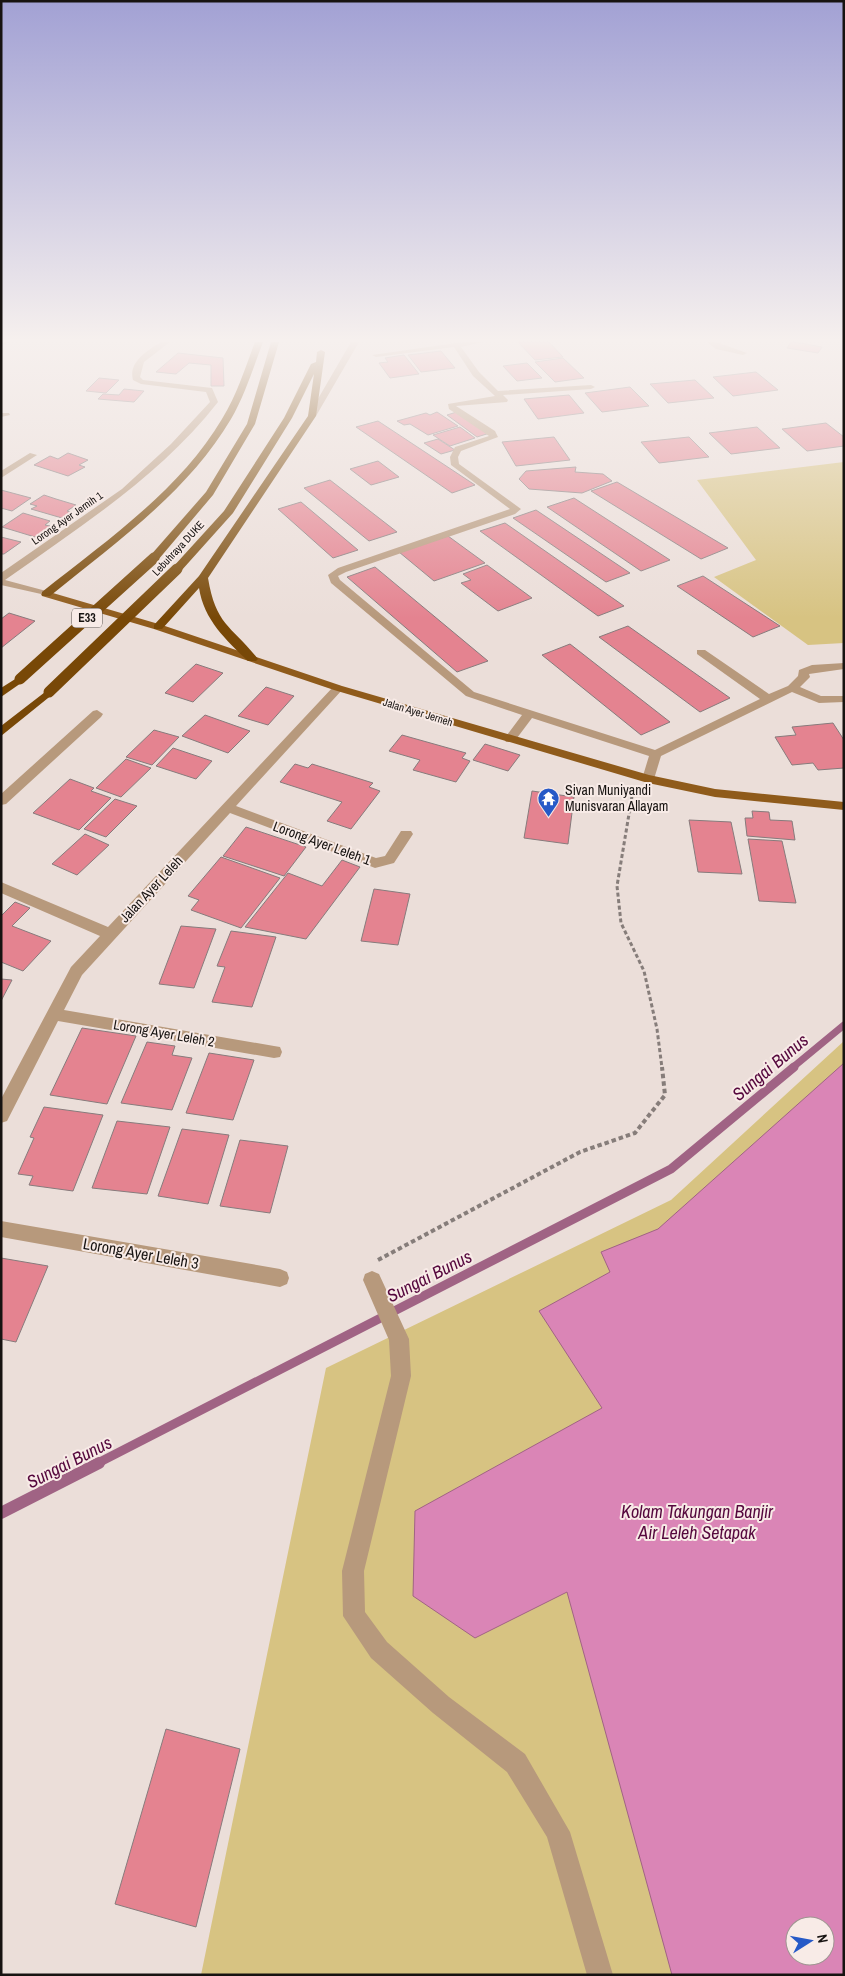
<svg xmlns="http://www.w3.org/2000/svg" width="845" height="1976" viewBox="0 0 845 1976" font-family="'Archivo Narrow',sans-serif">
<style>
.green{fill:#d7c382;fill-rule:evenodd}
.water{fill:#da85b6;stroke:#a06384;fill-rule:evenodd}
.lines{fill:none;stroke-linecap:round;stroke-linejoin:round}
.stream-far2{stroke:#a06384;stroke-width:7}
.stream-far1{stroke:#a06384;stroke-width:9}
.stream{stroke:#a06384;stroke-width:12}
.building{fill:#e48390;stroke:#877b7c}
.path-far1{stroke:#867d7a;stroke-width:3;stroke-dasharray:4 2.5;stroke-linecap:butt}
.path{stroke:#867d7a;stroke-width:4;stroke-dasharray:4.5 3;stroke-linecap:butt}
.minor{fill:#b7997c;fill-rule:evenodd}
.major{fill:#8f5b1b;fill-rule:evenodd}
.highway{fill:#784807;fill-rule:evenodd}
.highway-bridge{stroke:#784807;stroke-width:11}
.labels{text-anchor:middle;dominant-baseline:central;stroke-width:4;stroke-linejoin:round;paint-order:stroke}
.far-street-label{font-size:11px;fill:#171311;stroke:#f8ebe7}
.shield{fill:#f8ebe7;stroke:#5a5451;stroke-width:1}
.shield-label{font-size:12px;font-weight:bold;fill:#171311}
.poi-label{font-size:14px;fill:#171311;stroke:#f8ebe7;text-anchor:start}
.street-label{font-size:14px;fill:#171311;stroke:#f8ebe7}
.near-street-label{font-size:16px;fill:#171311;stroke:#f8ebe7}
.near-water-label{font-size:18px;font-style:italic;fill:#55073d;stroke:#f8ebe7}
</style>
<rect width="100%" height="100%" fill="#ebded9"/>
<path class="green" d="M844,462V643L808,645L714,577L756,560L697,480Z
M844,1041V1975H201L326,1368L671,1200ZM795,1926H825V1956H795Z"/>
<path class="water" d="M844,1063V1975H672L567,1592L475,1638L413,1596L415,1511L602,1408L539,1311L610,1272L601,1252L658,1229ZM795,1926H825V1956H795Z"/>
<g class="lines">
<path class="stream-far2" d="M792,1068L844,1025"/>
<path class="stream-far1" d="M96,1464L671,1169L794,1067"/>
<path class="stream" d="M1,1513L99,1463"/>
</g>
<path class="building" d="M518,342H549L563,357L535,360Z
M791,342H794L822,347L818,353L787,348Z
M441,351L455,368L421,372L408,355Z
M178,353L223,358L224,386H211V365L189,363L176,374L156,372Z
M404,355L419,374L390,378L379,363L388,362L385,358Z
M563,358L584,378L555,382L535,362Z
M527,363L542,378L517,381L503,366Z
M756,372L778,390L733,396L713,377Z
M99,378L119,380L106,393L86,391Z
M695,380L714,398L668,403L650,384Z
M630,387L649,406L602,412L585,393Z
M124,389L144,391L134,402L98,399L103,394L119,395Z
M569,395L584,413L538,419L524,399Z
M460,411L493,432L477,437L447,415Z
M437,412L458,426L428,435L410,424L404,425L397,421L426,413L430,415Z
M378,421L475,485L452,493L356,427Z
M826,423L844,437V446L807,451L782,429Z
M460,427L475,438L450,446L433,435Z
M757,427L780,448L731,454L709,433Z
M554,437L570,460L516,466L502,442Z
M689,437L709,457L659,463L641,442Z
M438,439L455,450L441,454L424,443Z
M68,453L88,460L79,465L85,467L68,476L34,465L50,456L58,459Z
M378,461L399,477L371,485L350,469Z
M576,467L575,472L603,474L612,481L582,493L529,489L519,479L526,471Z
M330,480L397,532L369,541L304,488Z
M617,482L728,548L701,559L591,491Z
M1,490L31,498L12,511L1,508Z
M44,495L56,499L76,505L67,511L71,512L62,518L31,509L37,506L30,504Z
M574,498L670,560L641,571L547,507Z
M301,502L358,550L333,558L278,509Z
M536,510L630,573L606,582L513,518Z
M23,513L50,521L45,525L50,526L35,537L2,527Z
M505,523L624,606L598,616L480,531Z
M448,536L485,563L434,581L399,552Z
M1,537L21,542L4,554H1Z
M487,565L532,598L498,611L461,583L471,580L463,574Z
M375,567L488,661L457,672L347,577Z
M703,576L780,626L753,637L677,586Z
M9,613L35,621L1,648V619Z
M628,626L730,698L700,712L599,637Z
M570,644L670,722L641,735L542,655Z
M196,664L223,673L193,702L165,693Z
M266,687L294,696L268,725L238,716Z
M205,715L250,731L228,753L182,736Z
M833,723L844,740V768L818,770L813,763L792,765L775,737L796,735L792,727Z
M154,730L179,737L152,765L126,757Z
M402,735L466,753L462,758L470,761L456,782L413,770L420,760L389,751Z
M485,744L520,755L508,771L473,760Z
M173,748L212,761L196,779L156,766Z
M126,759L151,768L121,797L96,788Z
M295,764L308,768L312,764L373,783L369,787L380,791L351,829L327,821L342,802L280,782Z
M70,779L94,788L91,791L111,798L79,830L33,813Z
M532,791L574,797L568,844L524,838Z
M115,799L137,806L106,837L84,829Z
M752,811L769,812L770,820L792,821L795,840L747,836L745,818H753Z
M689,820L731,822L742,874L698,872Z
M246,827L306,847L284,876L223,856Z
M85,834L109,845L77,875L52,864Z
M748,839L782,841L796,903L759,901Z
M221,857L280,878L241,928L191,910L199,900L188,896Z
M342,860L360,867L306,939L245,927L288,873L322,886Z
M374,889L410,894L398,945L361,941Z
M15,902L30,908L12,926L51,941L23,971L1,962V916Z
M181,926L216,929L194,988L159,984Z
M231,931L276,937L252,1007L212,1002L225,967L217,966Z
M1,979L12,980L1,1001Z
M82,1028L136,1036L107,1104L50,1095Z
M147,1042L175,1046L172,1055L192,1058L172,1110L121,1103Z
M209,1053L254,1060L233,1120L186,1113Z
M44,1107L103,1115L73,1191L29,1185L33,1176L18,1174L34,1138L30,1137Z
M117,1121L170,1127L147,1194L92,1188Z
M182,1129L229,1135L208,1204L158,1196Z
M240,1140L288,1146L270,1213L220,1206Z
M1,1258L48,1266L16,1342L1,1339Z
M166,1729L240,1749L196,1927L115,1904Z"/>
<g class="lines">
<path class="path-far1" d="M633,790L617,886L621,923L644,971L657,1029L662,1068"/>
<path class="path" d="M378,1260L580,1152L635,1133L665,1095L662,1067"/>
<path class="minor" d="M1,342H10L1,346Z
M161,342H170L144,362L140,377L143,380L212,388L218,402C160,476 81,526 5,580L50,592V596L1,585V573L122,489L171,444L210,402L206,392L141,384L133,380C128,362 148,350 161,342Z
M351,342H359L316,416L309,418L308,416Z
M463,342H483L461,347L479,372L498,391L591,385L595,387L591,389L503,395L508,400L507,402L456,406L495,431L498,437L461,451L458,457L459,464L521,509L515,514L346,572L338,576L340,580L474,692L655,750L760,699L697,654V650H705L769,694L788,686L798,676L799,670L812,665L844,663V669L809,674L810,677L800,687L821,696H844V702L819,703L792,692L661,756L654,779L648,783L642,779L649,756L532,718L514,742H506L504,739L522,715L466,696L331,583L328,575L338,568L510,509L451,465L450,457L455,447L489,436L449,409L448,404L495,396L473,376L454,347L376,357L372,355Z
M707,342H716L747,353L743,355L716,349Z
M1,413H9L10,415L1,417Z
M30,453L37,455L1,478V471Z
M338,685L344,688L342,690L236,806L376,858L385,856L401,831H411L413,834L394,863L375,868L370,866L230,813L82,975L64,1010L274,1046L280,1047L282,1052L280,1057L274,1058L58,1021L7,1121L1,1123V1099L71,967L100,936L1,893V882L108,927L334,686Z
M97,710L103,714L101,717L6,804L1,805V794L93,711Z
M1,1221L280,1269L287,1272L289,1278L287,1284L280,1287L1,1237Z
M372,1271L379,1274L409,1339L411,1376L364,1571L365,1612L387,1642L449,1697L525,1754L570,1832L613,1975H587L547,1837L507,1772L433,1713L371,1658L343,1616L342,1571L391,1376L389,1340L363,1280L365,1274Z"/>
<path class="major" d="M46,591L162,625L342,686L649,775L715,789L844,802V810L715,797L648,783L334,690L154,629L42,596L41,594Z"/>
<path class="highway" d="M255,342H263C253,368 245,395 231,419C188,492 114,544 50,596H42V592C106,541 180,490 222,419C237,395 245,368 255,342Z
M271,342H279L255,424L213,495L158,560H150V556L206,492L247,424Z
M321,350L325,352L316,416L208,578C216,626 231,625 258,659L256,661H248C226,640 204,620 199,588L162,629H154V625L199,576L308,416L314,374L292,418L233,513L181,571H173V567L224,511L284,418L311,364L316,362L317,352Z
M20,676L24,677V681L1,697V688Z
M49,689L53,690V694L1,736V726Z"/>
<path class="highway-bridge" d="M20,679L154,558
M49,692L177,569"/>
</g>
<linearGradient id="sky" x2="0" y2="1"><stop stop-color="#a2a1d4"/><stop offset="0.55" stop-color="#f6f0ee"/><stop offset="1" stop-color="#f6f0ee" stop-opacity="0"/></linearGradient>
<rect width="845" height="618" fill="url(#sky)"/>
<defs>
<symbol id="temple-pin" viewBox="-11 -11 22 30"><path d="M0 17L-7.5 6A9.5 9.5 0 1 1 7.5 6Z" fill="#2659c7" stroke="#f8ebe7"/><path d="M0-6L5-2H3V0L6.5 2.5H4V6H1.5V3h-3V6H-4V2.5H-6.5L-3 0V-2H-5Z" fill="#fff"/></symbol>
</defs>
<g fill-rule="evenodd">
<use href="#temple-pin" x="536" y="786" width="25" height="34"/>
</g>
<g class="labels">
<g class="far-street-label">
<text transform="translate(67 518) rotate(-35)">Lorong Ayer Jernih 1</text>
<text transform="translate(178 548) rotate(-47)">Lebuhraya DUKE</text>
<text transform="translate(418 712) rotate(17)">Jalan Ayer Jerneh</text>
</g>
<rect class="shield" x="72" y="608.5" width="30" height="19" rx="4"/>
<g class="shield-label">
<text x="87" y="618">E33</text>
</g>
<g class="poi-label">
<text x="565" y="790">Sivan Muniyandi<tspan x="565" dy="16">Munisvaran Allayam</tspan></text>
</g>
<g class="street-label">
<text transform="translate(322 843) rotate(20)">Lorong Ayer Leleh 1</text>
<text transform="translate(151 889) rotate(-47)">Jalan Ayer Leleh</text>
<text transform="translate(164 1033) rotate(10)">Lorong Ayer Leleh 2</text>
</g>
<g class="near-street-label">
<text transform="translate(141 1253) rotate(10)">Lorong Ayer Leleh 3</text>
</g>
<g class="near-water-label">
<text transform="translate(770 1067) rotate(-40)">Sungai Bunus</text>
<text transform="translate(429 1276) rotate(-27)">Sungai Bunus</text>
<text transform="translate(69 1462) rotate(-27)">Sungai Bunus</text>
<text x="697" y="1511">Kolam Takungan Banjir<tspan x="697" dy="21">Air Leleh Setapak</tspan></text>
</g>
</g>
<rect width="845" height="1976" fill="none" stroke="#171311" stroke-width="5"/>
<g transform="translate(810 1941) rotate(79)"><circle r="24" fill="#f8ebe7" stroke="#9e9591"/>
<path d="M0-4L9 19L0 12L-9 19Z" fill="#2659c7"/>
<text y="-8" font-size="14" font-weight="bold" text-anchor="middle" fill="#171311">N</text>
</g>
</svg>
